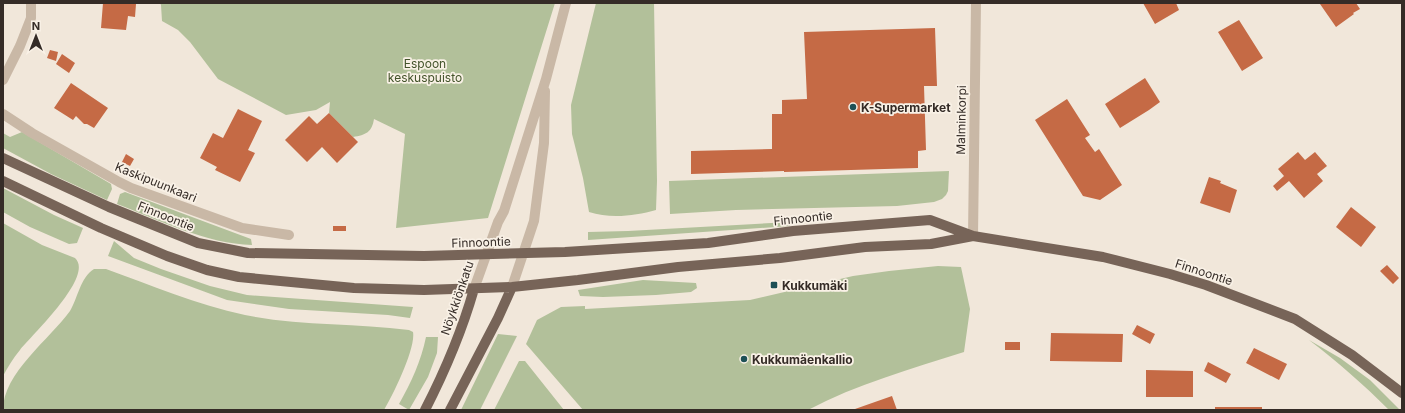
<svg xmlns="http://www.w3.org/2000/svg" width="1405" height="413" viewBox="0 0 1405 413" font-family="Inter,sans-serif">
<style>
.green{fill:#b2c09a}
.building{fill:#c56a45}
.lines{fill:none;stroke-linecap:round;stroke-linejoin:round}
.minor{stroke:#c9b8a6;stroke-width:10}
.major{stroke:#776458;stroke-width:10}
.poi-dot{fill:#1d5056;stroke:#f9f1e6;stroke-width:1.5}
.labels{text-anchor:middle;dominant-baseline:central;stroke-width:3.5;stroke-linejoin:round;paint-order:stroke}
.park-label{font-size:12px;fill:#43532b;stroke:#f9f1e6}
.poi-label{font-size:12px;font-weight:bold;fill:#352c27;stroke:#f9f1e6;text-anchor:start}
.street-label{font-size:12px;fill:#352c27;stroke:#f9f1e6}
</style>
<rect width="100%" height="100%" fill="#f1e7da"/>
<path class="green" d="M160,3H555L488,218L396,228L405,134L374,119C372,132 366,135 353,137L329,113L330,102L316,110L286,115L218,79L190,42L178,30L162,21L161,5Z
M596,3H654L657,181L656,210C635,216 610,219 589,212L583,178L572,134L571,105Z
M22,132L111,184L112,189L107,200L51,174L3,148V133L10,137Z
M949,171L948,191L946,195L942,199L934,202L897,206L736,210L670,214L669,181Z
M3,188L54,215L83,228L77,243L69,244L30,227L3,212Z
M125,192L251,239L252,245C207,244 159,220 117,204L120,194Z
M790,222V226L588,240V232L628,231Z
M3,223L42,245L75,258C95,276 31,336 20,350C13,358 8,367 3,376Z
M114,241L134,258L161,269L210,286L247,295L413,307L410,318L388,315L289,309L227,300L108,256Z
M938,266L961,267L970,309L964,352C911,369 857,384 808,410H583L526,344L537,320L561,307L585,306V309L750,300L853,276L889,271Z
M94,269H106C151,285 197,305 245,315C299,326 355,323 409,330L413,332C416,348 393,395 384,410H3C3,373 50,339 70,311C78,298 80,278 94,269Z
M643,280L696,283L697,288L691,292L656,295L603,297L580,296L578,290Z
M498,334L517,336L480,410H461Z
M426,337H438L437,353L428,377L409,410L399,404C411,383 421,361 426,337Z
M1309,340L1340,358L1370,380L1400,410H1389C1364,385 1338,362 1309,340Z
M519,361H525L564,410H494Z"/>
<path class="building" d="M103,3L136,4L135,17L128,16L126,30L101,28Z
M1143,3H1176L1179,10L1155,24Z
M1323,3H1356L1360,9L1353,13L1354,14L1336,27L1320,4Z
M1239,20L1263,58L1242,71L1218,32Z
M935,28L937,86H924L926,150L918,151V168L784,172V171L691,174V151L772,149V114H782V100L807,99L804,32Z
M50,50L58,52L56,61L47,58Z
M62,54L75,63L69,73L56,64Z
M1145,78L1160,102L1149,110L1120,128L1105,104Z
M71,83L108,108L94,128L87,124H84L76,116L73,120L54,108Z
M1067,99L1090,135L1085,138L1095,152L1099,149L1122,185L1100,200L1083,196L1035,120Z
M238,109L262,121L248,150L255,153L240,182L215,170L217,167L200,158L213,133L223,138Z
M329,113L358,142L337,163L322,147L307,162L285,140L309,116L317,124Z
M1298,152L1305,160L1315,152L1327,166L1317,174L1323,181L1304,198L1289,181L1277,191L1273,186L1284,176L1278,169Z
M126,154L134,159L130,166L122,162Z
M1209,177L1221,181L1220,183L1237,190L1230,213L1200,203Z
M1351,207L1376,227L1361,247L1336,227Z
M333,226H346V231H333Z
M1387,265L1399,278L1393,284L1380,271Z
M1137,325L1155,334L1150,344L1132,334Z
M1051,333L1123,334L1122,362L1050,361Z
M1005,342H1020V350H1005Z
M1254,348L1287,364L1279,380L1246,363Z
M1208,362L1231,374L1226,383L1204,371Z
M1146,370L1193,371V397H1146Z
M892,396L897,410H855V409Z
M1215,407H1262V410H1215Z"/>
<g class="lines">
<path class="minor" d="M3,80L20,46L31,18V3
M3,114L32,133L119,182L131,188L242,228L289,235
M973,236L976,3
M512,287L534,221L544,143L545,91
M474,289L498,222L504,211L546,79L566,3"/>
<path class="major" d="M3,158L109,207L198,243L248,253L424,256L565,252L708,243L793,231L930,220L973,236L1103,257L1170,274L1206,285L1295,319L1352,355L1402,393
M3,181L101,228L167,256L207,270L239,277L354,288L424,290L512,287L578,280L678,267L780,258L865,247L931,244L973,236
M425,410C445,371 462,331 474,289
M450,410L498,318L512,287"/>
</g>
<g class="poi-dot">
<circle cx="853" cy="107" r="4"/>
<rect x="770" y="281" width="8" height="8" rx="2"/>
<circle cx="744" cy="359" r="4"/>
</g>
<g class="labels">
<g class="park-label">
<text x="425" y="63">Espoon<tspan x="425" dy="14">keskuspuisto</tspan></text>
</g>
<g class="poi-label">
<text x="861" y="107">K-Supermarket</text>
<text x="782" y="285">Kukkumäki</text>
<text x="752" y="359">Kukkumäenkallio</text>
</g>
<g class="street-label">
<text transform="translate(961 120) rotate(-89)">Malminkorpi</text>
<text transform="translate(156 182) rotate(22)">Kaskipuunkaari</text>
<text transform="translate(166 216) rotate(22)">Finnoontie</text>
<text transform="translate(803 218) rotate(-6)">Finnoontie</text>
<text transform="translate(481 242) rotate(-2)">Finnoontie</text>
<text transform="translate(1204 272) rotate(18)">Finnoontie</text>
<text transform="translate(457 298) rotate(-71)">Nöykkiönkatu</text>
</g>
</g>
<rect width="1405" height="413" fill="none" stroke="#352c27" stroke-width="8"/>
<g transform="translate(36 36)" stroke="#f9f1e6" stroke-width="3" paint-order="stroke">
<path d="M0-3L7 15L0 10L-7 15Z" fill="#352c27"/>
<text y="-6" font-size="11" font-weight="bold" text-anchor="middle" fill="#352c27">N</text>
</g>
</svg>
